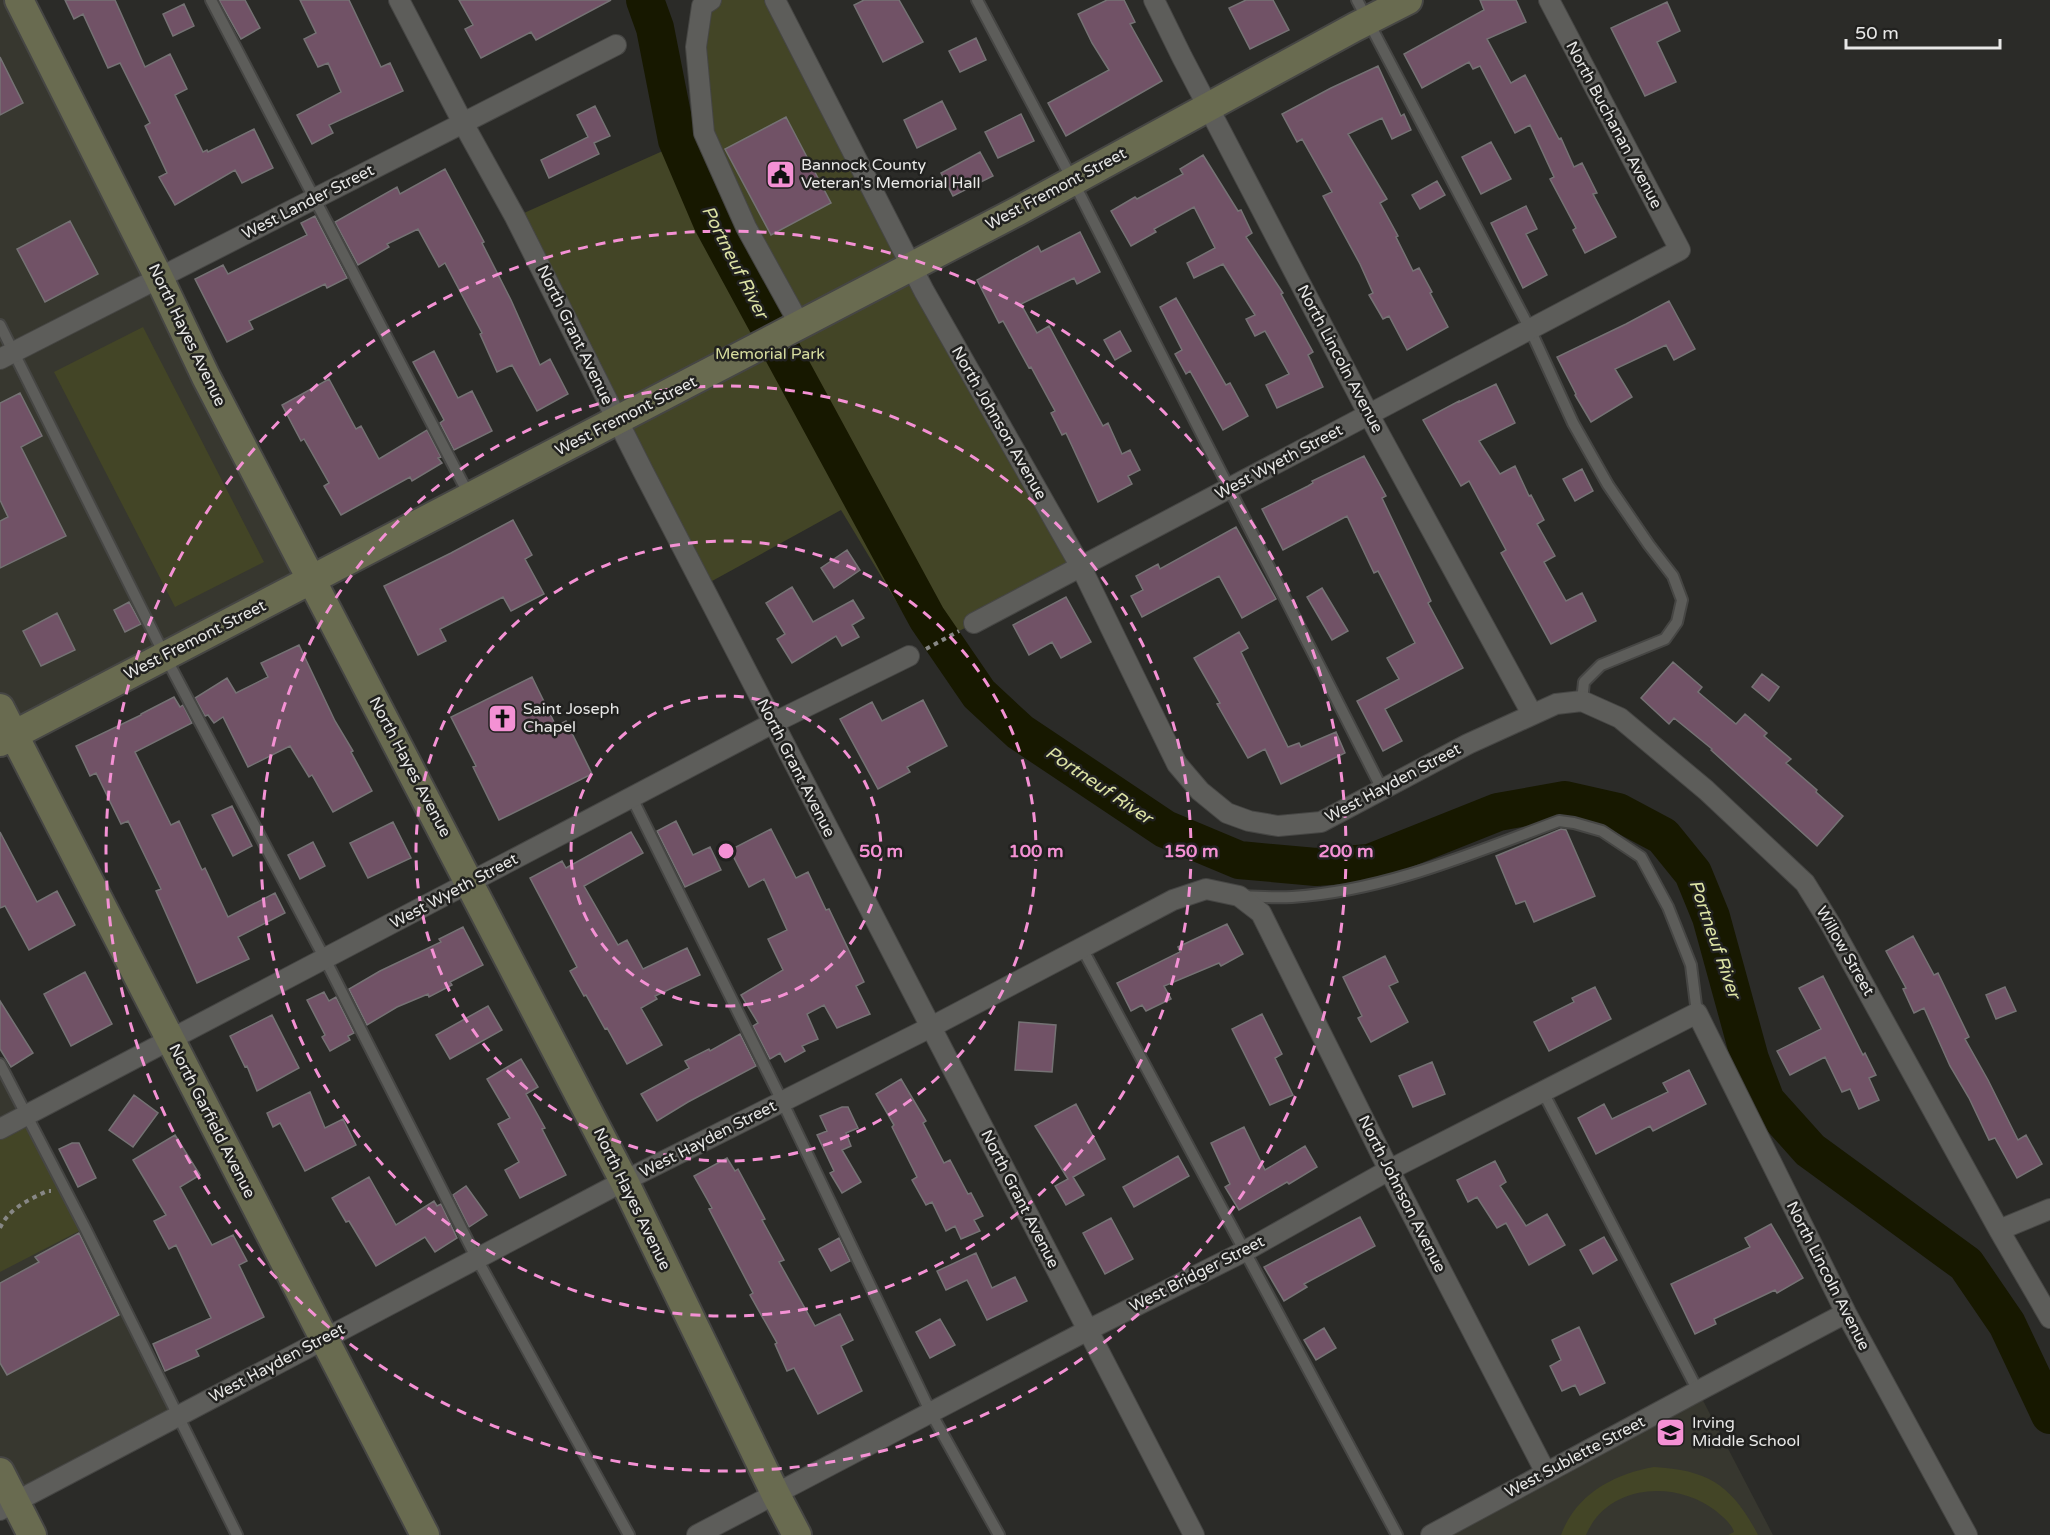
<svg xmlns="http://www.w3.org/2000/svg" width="2050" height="1535" viewBox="0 0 2050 1535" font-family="'Varela Round',sans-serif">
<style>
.built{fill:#37372f}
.green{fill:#434526}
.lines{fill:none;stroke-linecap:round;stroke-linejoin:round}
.river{stroke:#171800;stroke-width:38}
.building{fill:#715266;stroke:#757274;stroke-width:1.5}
.lane-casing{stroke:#464644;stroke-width:14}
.street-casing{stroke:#464644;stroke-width:22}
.secondary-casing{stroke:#464644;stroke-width:32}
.path{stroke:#878785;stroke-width:4;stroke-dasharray:4.5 4.5;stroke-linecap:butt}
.lane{stroke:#5d5d5a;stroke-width:10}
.street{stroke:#5d5d5a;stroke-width:20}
.secondary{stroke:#696b50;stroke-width:28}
.ring{fill:none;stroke:#f491d4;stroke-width:3;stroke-dasharray:10 8}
.labels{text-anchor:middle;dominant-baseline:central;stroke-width:5;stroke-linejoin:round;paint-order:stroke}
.street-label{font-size:16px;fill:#e8e8e7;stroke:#21211f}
.poi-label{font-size:16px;fill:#e8e8e7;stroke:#21211f;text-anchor:start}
.park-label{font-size:16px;fill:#d6dc9e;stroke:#21211f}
.water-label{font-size:18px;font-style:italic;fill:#dde3a5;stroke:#21211f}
.centre{fill:#f491d4;stroke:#21211f;stroke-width:3}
.ring-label{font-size:18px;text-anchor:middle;font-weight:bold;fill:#f491d4;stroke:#21211f;stroke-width:5;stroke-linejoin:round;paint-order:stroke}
</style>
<rect width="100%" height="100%" fill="#2b2b28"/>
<path class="built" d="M0,0H19L311,580L0,742Z
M0,1064L177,1415L0,1510Z
M1698,1391L1773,1535H1431Z"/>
<path class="green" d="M711,0H775L1081,567L925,649L841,510L703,586L515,217L703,133L696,47Z
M143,327L264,562L175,607L54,372Z
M27,1115L85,1228L0,1272V1129Z
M1654,1467C1710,1470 1733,1487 1758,1535H1728L1734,1532C1731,1523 1723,1517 1716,1511C1677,1480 1608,1483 1586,1535H1561C1576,1494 1614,1474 1654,1467Z"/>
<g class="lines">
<path class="river" d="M645,0L655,28L677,140L712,222L927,618L979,694L1020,732L1165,829L1239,860L1316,867L1370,863L1498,812L1565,800L1618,812L1663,836L1693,873L1711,917L1750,1059L1766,1101L1810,1150L1966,1264L2007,1324L2050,1415"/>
</g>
<path class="building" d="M65,0H115L145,67L170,54L187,89L175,95L203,152L207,150L208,152L254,129L273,168L242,183L235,170L175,205L159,177L167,173L145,126L150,123L120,63L108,68L83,14L74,19Z
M219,0H245L260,28L241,39Z
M300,0H349L381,67L390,63L403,91L329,125L333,133L312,144L297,115L341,92L328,63L318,67L304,39L316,33Z
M459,0H611L536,40L531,32L481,58L465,29L473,25Z
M864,0H899L923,42L883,62L854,5Z
M1107,0H1124L1135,22L1130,24L1162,81L1066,136L1048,103L1109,70L1092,43L1078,14Z
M1246,0H1273L1289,30L1250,49L1229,8Z
M1480,0H1516L1526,22L1487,39L1511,83L1525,75L1559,139L1561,138L1574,167L1582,163L1597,193L1593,194L1616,237L1585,253L1573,230L1576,228L1550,179L1554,177L1530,125L1515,133L1480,66L1473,69L1469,62L1422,88L1404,54L1484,10Z
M1667,2L1680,31L1657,42L1676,82L1645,96L1611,28Z
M184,4L194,26L173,36L163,14Z
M976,38L986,60L960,72L949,51Z
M0,57L23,103L0,115Z
M1378,66L1401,116L1404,114L1411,130L1392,139L1382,118L1348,134L1387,199L1380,203L1398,236L1396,237L1413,271L1419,268L1432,292L1430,293L1448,327L1407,350L1389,316L1383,319L1369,295L1373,293L1360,264L1323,196L1332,192L1302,139L1297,142L1282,114L1331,88Z
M942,101L956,129L917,148L904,120Z
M595,106L610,136L594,143L599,154L549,178L541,160L588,137L577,115Z
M1021,114L1034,141L998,158L985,132Z
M786,117L831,203L771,235L725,149Z
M1491,142L1511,179L1481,194L1462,157Z
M980,152L993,176L953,196L941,173Z
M1203,155L1238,211L1241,210L1252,233L1246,237L1283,293L1281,294L1313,352L1308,355L1323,387L1277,408L1266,385L1289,374L1265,331L1255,336L1246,319L1255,315L1223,264L1194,278L1187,263L1215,248L1194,207L1154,229L1156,232L1131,246L1111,211L1135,197L1137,199L1183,174L1180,169Z
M445,169L484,242L482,243L511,300L540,365L550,359L568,394L537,411L512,365L497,372L480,334L482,333L445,263L439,267L418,229L387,244L389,247L358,265L335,222L397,187L400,194Z
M1437,181L1445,195L1420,209L1412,195Z
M1526,206L1537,229L1526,234L1547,275L1523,288L1491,223Z
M315,216L347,278L327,288L325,284L249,321L253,329L227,342L195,279L223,265L228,274L307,235L301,223Z
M70,221L98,274L45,302L17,249Z
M1080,232L1100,272L1077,284L1074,278L1021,304L1037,333L1049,326L1103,426L1108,423L1122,454L1130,450L1140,470L1128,476L1132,484L1098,502L1066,433L1062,435L1051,413L1055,411L1031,367L1029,368L1003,321L999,323L977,280L1038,246L1041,252Z
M1176,298L1226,385L1230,383L1248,416L1223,430L1190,371L1186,374L1175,354L1182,350L1160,307Z
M1669,301L1695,349L1674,360L1666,345L1615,369L1632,397L1591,422L1575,395L1576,394L1557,357L1626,324Z
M1120,331L1131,351L1115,360L1104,340Z
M434,351L458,398L472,391L492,431L454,450L440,423L444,420L413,362Z
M329,379L356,429L361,426L379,459L427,430L441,457L438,458L442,463L412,481L410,477L341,515L324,486L329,483L304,439L301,441L282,405Z
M1496,384L1515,423L1479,441L1500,474L1515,466L1529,496L1531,495L1544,520L1537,524L1555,556L1544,562L1566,601L1582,593L1596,621L1551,644L1501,553L1506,550L1469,481L1461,486L1423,420L1459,401V402Z
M20,393L42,436L21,447L66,536L0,568V521L8,517L0,500V403Z
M1364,456L1386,496L1382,498L1431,601L1428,603L1463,668L1385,709L1402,741L1383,751L1357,701L1399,679L1387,658L1415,643L1378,571L1374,573L1347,516L1283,550L1262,509L1308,486L1313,483L1312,481Z
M1582,469L1593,491L1575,501L1563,479Z
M513,520L532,555L525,559L544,594L511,611L503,597L440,629L446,641L418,655L384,586L451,553Z
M1236,527L1276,599L1242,618L1219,576L1142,617L1131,596L1143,590L1136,576L1158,564L1160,569Z
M847,550L860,570L834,588L821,568Z
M792,587L813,622L853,600L864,618L852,625L859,637L842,646L836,636L792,663L777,639L785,634L766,603Z
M1322,588L1348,631L1332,640L1307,597Z
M1066,597L1091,642L1061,658L1052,642L1029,655L1013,625Z
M129,602L141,624L125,632L114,610Z
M57,613L75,650L41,666L23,631Z
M1239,632L1248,648L1241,652L1288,747L1299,743L1301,747L1336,732L1345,753L1281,784L1265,749L1248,758L1217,704L1220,703L1194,658Z
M299,645L335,721L353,751L351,752L372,791L333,812L312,775L309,777L290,746L248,767L223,717L214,723L208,715L205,716L195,698L227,678L236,693L268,677L261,663Z
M1673,662L1702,687L1698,692L1736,724L1745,714L1767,733L1764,736L1791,759L1786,763L1817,790L1816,792L1843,816L1817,846L1711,750L1712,749L1674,718L1669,724L1641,698Z
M1762,674L1779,687L1769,701L1752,687Z
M532,677L556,726L566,721L592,774L499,820L473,767L476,766L451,717Z
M174,697L180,707L183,705L192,723L135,752L171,825L179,821L202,870L205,868L228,917L275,893L285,913L238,937L249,959L197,983L156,891L161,889L128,821L121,824L96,773L90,776L76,746L141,715V714Z
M923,700L947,746L907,767L910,772L878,789L840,719L872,702L882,721Z
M232,806L252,846L233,856L212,815Z
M676,821L693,855L710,847L721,870L685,887L657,831Z
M393,822L411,858L368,878L350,843Z
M771,829L796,878L808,872L826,910L829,909L864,982L856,986L870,1014L837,1028L824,1005L807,1014L818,1039L802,1046L805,1051L785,1062L780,1053L770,1059L753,1026L758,1023L741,995L783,970L768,939L787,930L764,879L749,887L730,850Z
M1561,829L1566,830L1595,896L1534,922L1525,901L1516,904L1496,856Z
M0,832L37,902L57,891L75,925L29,950L5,906L0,908Z
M631,832L643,853L584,886L618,945L627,940L643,969L687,948L700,975L655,996L657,999L641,1008L662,1045L627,1064L607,1028L605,1029L586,995L584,996L570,971L577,967L530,878L562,861L566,868Z
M313,842L325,866L300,879L288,855Z
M1227,924L1243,954L1221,966L1219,963L1164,986L1171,999L1146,1011L1142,1005L1131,1011L1117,983L1180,952L1178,947Z
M463,927L483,965L450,982L452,985L429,997L428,994L397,1007L367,1025L349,989L380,971L441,942L439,939Z
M1913,936L1934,975L1938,973L1969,1037L1965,1039L1988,1080L2018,1140L2026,1135L2042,1164L2017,1178L1995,1138L1989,1140L1969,1098L1950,1066L1924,1008L1914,1013L1903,989L1906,988L1886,951Z
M1385,956L1398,982L1389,986L1408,1022L1371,1042L1358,1018L1362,1016L1343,977Z
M85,972L112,1024L71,1046L44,994Z
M1823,976L1863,1055L1865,1053L1876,1075L1869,1078L1879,1100L1859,1109L1850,1089L1842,1092L1825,1057L1790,1075L1777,1051L1821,1029L1799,988Z
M1595,987L1611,1019L1549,1051L1534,1022L1574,1002L1572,998Z
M2005,987L2016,1011L1996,1019L1986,995Z
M324,992L329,1001L336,997L354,1033L348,1036L350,1040L330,1051L322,1037L325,1035L307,1000Z
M0,1001L33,1053L11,1067L0,1049Z
M488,1006L502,1030L450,1059L436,1035Z
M1262,1014L1282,1054L1275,1058L1293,1095L1270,1105L1232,1029Z
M272,1015L299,1068L257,1091L247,1066L245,1067L230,1036Z
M1019,1022L1056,1025L1052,1072L1015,1070Z
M740,1034L756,1066L688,1102L657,1121L641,1094L689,1068L685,1061L709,1049L710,1051Z
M521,1059L538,1087L526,1094L545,1128L542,1129L566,1175L520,1198L505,1170L519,1162L498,1124L510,1118L487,1079Z
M1432,1062L1445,1094L1413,1107L1399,1076Z
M1689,1070L1706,1104L1653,1131L1650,1126L1596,1154L1578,1118L1604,1104L1612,1119L1668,1092L1663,1083Z
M901,1079L926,1121L923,1123L944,1163L950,1160L968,1194L971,1193L983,1216L974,1220L980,1231L961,1239L955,1226L946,1231L932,1202L926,1205L912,1180L917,1177L892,1127L894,1125L876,1094Z
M310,1092L325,1128L343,1119L356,1145L305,1171L280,1123L273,1127L267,1113Z
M134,1095L158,1113L133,1147L109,1130Z
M1076,1104L1105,1159L1073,1177L1084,1195L1066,1205L1055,1186L1068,1179L1035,1126Z
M842,1107H848L858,1128L846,1133L851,1146L842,1150L861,1182L842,1193L830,1173L834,1171L817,1135L827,1131L820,1116Z
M1244,1127L1265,1170L1305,1146L1317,1167L1289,1184L1287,1182L1239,1210L1225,1187L1230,1184L1211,1143Z
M175,1135L200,1175L180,1187L212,1245L233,1235L247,1261L239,1265L264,1317L196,1350L199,1356L165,1371L153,1344L211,1318L176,1245L169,1249L154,1221L166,1215L133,1160Z
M72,1143H79L96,1178L78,1187L59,1149Z
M1178,1156L1189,1176L1134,1207L1123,1187Z
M727,1158L735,1171L738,1169L765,1219L762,1220L784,1260L779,1262L815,1326L840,1314L853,1340L841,1346L862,1391L818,1414L794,1368L787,1371L775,1344L777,1343L750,1295L753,1293L709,1209L712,1208L694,1176Z
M1495,1161L1506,1182L1500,1186L1526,1226L1547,1214L1565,1245L1529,1265L1506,1223L1497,1228L1477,1197L1468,1202L1457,1180Z
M369,1177L396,1225L434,1201L437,1206L441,1204L457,1238L435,1252L425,1237L376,1266L349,1221L346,1222L332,1198Z
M466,1186L487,1215L469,1227L453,1195Z
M1360,1217L1375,1246L1304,1284L1307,1287L1284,1301L1264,1267Z
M1111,1218L1133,1259L1105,1274L1083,1233Z
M1771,1224L1803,1278L1777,1293L1775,1290L1714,1319L1716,1324L1695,1334L1671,1284L1750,1247L1745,1238Z
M79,1233L119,1315L7,1375L0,1363V1283L39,1262L35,1257Z
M1604,1237L1617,1260L1593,1274L1580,1250Z
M839,1238L850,1261L831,1271L819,1249Z
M976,1253L992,1288L1015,1277L1027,1301L987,1320L967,1280L946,1290L937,1271Z
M940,1319L955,1345L930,1358L916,1332Z
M1579,1327L1605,1383L1580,1395L1575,1385L1562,1391L1550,1366L1561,1360L1552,1340Z
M1324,1328L1336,1348L1316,1360L1304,1340Z"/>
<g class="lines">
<defs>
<path id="lane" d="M211,0L470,497
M977,0L1073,181L1382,789
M1357,0L1530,329L1573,423L1608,485L1649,545L1673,576L1682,600L1677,622L1665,639L1601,665L1584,682L1582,701
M0,325L165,656L325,959L477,1259L629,1535
M632,798L782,1101L931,1413L999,1535
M1242,896C1259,897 1276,898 1292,897C1385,891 1473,853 1559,821L1574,823L1602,831L1641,857L1668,907L1691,965L1697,1013
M1082,948L1397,1535
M0,1064L85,1228L237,1535
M1543,1092L1698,1391"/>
<path id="street" d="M399,0L463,123L515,217L643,471L1194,1535
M711,0L702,6L696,47L704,133L746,227L800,325
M775,0L924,291L1081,567L1177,764L1200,791L1227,813L1249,821L1278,826L1321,822L1468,744L1556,704L1582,701L1620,718L1706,790L1805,883L1831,925L1999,1230L2050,1318
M1154,0L1182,57L1369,415L1532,714
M0,359L616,45
M974,623L1680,250L1549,0
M0,1129L773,723L909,656
M1999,1230L2050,1209
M0,1510L624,1181L931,1027L1173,900L1206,889L1239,896L1261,913L1389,1170L1546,1473
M697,1535L1088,1330L1245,1251L1389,1170L1697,1013L1846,1313L1967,1535
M1431,1535L1698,1391L1846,1313"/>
<path id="secondary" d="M19,0L159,278L206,377L624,1181L776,1495L797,1535
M0,708L425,1535
M0,742L1016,212L1355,27L1408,0
M0,1472L32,1535"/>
</defs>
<use href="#lane" class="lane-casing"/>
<use href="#street" class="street-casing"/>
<use href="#secondary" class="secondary-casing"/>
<path class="path" d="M926,649L959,631
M0,1228C9,1208 29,1200 47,1191H51"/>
<use href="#lane" class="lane"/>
<use href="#street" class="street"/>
<use href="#secondary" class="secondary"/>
</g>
<g class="ring">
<circle cx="726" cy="851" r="155"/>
<circle cx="726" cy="851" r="310"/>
<circle cx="726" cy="851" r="465"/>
<circle cx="726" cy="851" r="620"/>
</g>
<defs>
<symbol id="civic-square" viewBox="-11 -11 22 22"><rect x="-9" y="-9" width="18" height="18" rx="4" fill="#f491d4" stroke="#21211f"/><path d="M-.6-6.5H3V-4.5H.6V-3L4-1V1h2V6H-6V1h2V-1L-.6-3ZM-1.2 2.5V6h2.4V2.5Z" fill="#111"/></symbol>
<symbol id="church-square" viewBox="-11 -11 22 22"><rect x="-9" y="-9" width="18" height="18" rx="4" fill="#f491d4" stroke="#21211f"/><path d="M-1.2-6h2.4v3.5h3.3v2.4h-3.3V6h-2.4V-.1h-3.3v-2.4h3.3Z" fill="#111"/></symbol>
<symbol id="school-square" viewBox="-11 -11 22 22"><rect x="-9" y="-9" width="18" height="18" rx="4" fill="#f491d4" stroke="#21211f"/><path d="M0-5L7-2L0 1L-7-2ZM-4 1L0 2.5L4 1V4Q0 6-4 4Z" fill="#111"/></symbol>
</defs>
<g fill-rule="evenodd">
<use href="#civic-square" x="764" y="158" width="33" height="33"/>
<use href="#church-square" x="486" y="702" width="33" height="33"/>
<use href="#school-square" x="1654" y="1416" width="33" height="33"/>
</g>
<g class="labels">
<g class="street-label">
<text transform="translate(1614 125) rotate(62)">North Buchanan Avenue</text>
<text transform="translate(1056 189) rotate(-28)">West Fremont Street</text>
<text transform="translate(308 202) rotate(-27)">West Lander Street</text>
<text transform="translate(187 335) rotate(64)">North Hayes Avenue</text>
<text transform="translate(575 335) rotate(64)">North Grant Avenue</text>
<text transform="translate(1340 359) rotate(62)">North Lincoln Avenue</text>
<text transform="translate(626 416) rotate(-27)">West Fremont Street</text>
<text transform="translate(999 423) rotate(60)">North Johnson Avenue</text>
<text transform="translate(1279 462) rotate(-28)">West Wyeth Street</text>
<text transform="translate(195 640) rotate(-27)">West Fremont Street</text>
<text transform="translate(410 767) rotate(62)">North Hayes Avenue</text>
<text transform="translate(796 768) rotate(63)">North Grant Avenue</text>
<text transform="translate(1393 783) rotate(-28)">West Hayden Street</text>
<text transform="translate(454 891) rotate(-28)">West Wyeth Street</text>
<text transform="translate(1845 951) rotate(60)">Willow Street</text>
<text transform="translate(212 1121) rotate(63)">North Garfield Avenue</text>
<text transform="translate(708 1139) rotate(-27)">West Hayden Street</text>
<text transform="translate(1402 1194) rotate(63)">North Johnson Avenue</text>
<text transform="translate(632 1199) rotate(64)">North Hayes Avenue</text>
<text transform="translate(1020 1199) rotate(63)">North Grant Avenue</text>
<text transform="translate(1197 1274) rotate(-27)">West Bridger Street</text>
<text transform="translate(1828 1276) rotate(63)">North Lincoln Avenue</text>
<text transform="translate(277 1363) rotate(-28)">West Hayden Street</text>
<text transform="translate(1575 1457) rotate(-28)">West Sublette Street</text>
</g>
<g class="poi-label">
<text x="801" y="165">Bannock County<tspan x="801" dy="18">Veteran's Memorial Hall</tspan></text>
<text x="523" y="709">Saint Joseph<tspan x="523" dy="18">Chapel</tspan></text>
<text x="1692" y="1423">Irving<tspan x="1692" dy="18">Middle School</tspan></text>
</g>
<g class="park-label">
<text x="770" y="354">Memorial Park</text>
</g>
<g class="water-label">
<text transform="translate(735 262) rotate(63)">Portneuf River</text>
<text transform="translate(1099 785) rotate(34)">Portneuf River</text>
<text transform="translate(1715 939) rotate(71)">Portneuf River</text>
</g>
</g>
<circle cx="726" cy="851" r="9" class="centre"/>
<g class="ring-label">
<text x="881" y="857">50 m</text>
<text x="1036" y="857">100 m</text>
<text x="1191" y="857">150 m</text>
<text x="1346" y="857">200 m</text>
</g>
<path d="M1846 39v9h154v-9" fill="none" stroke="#e8e8e7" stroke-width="3"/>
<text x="1855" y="39" font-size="18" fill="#e8e8e7" stroke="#21211f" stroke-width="4.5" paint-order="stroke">50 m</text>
</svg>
